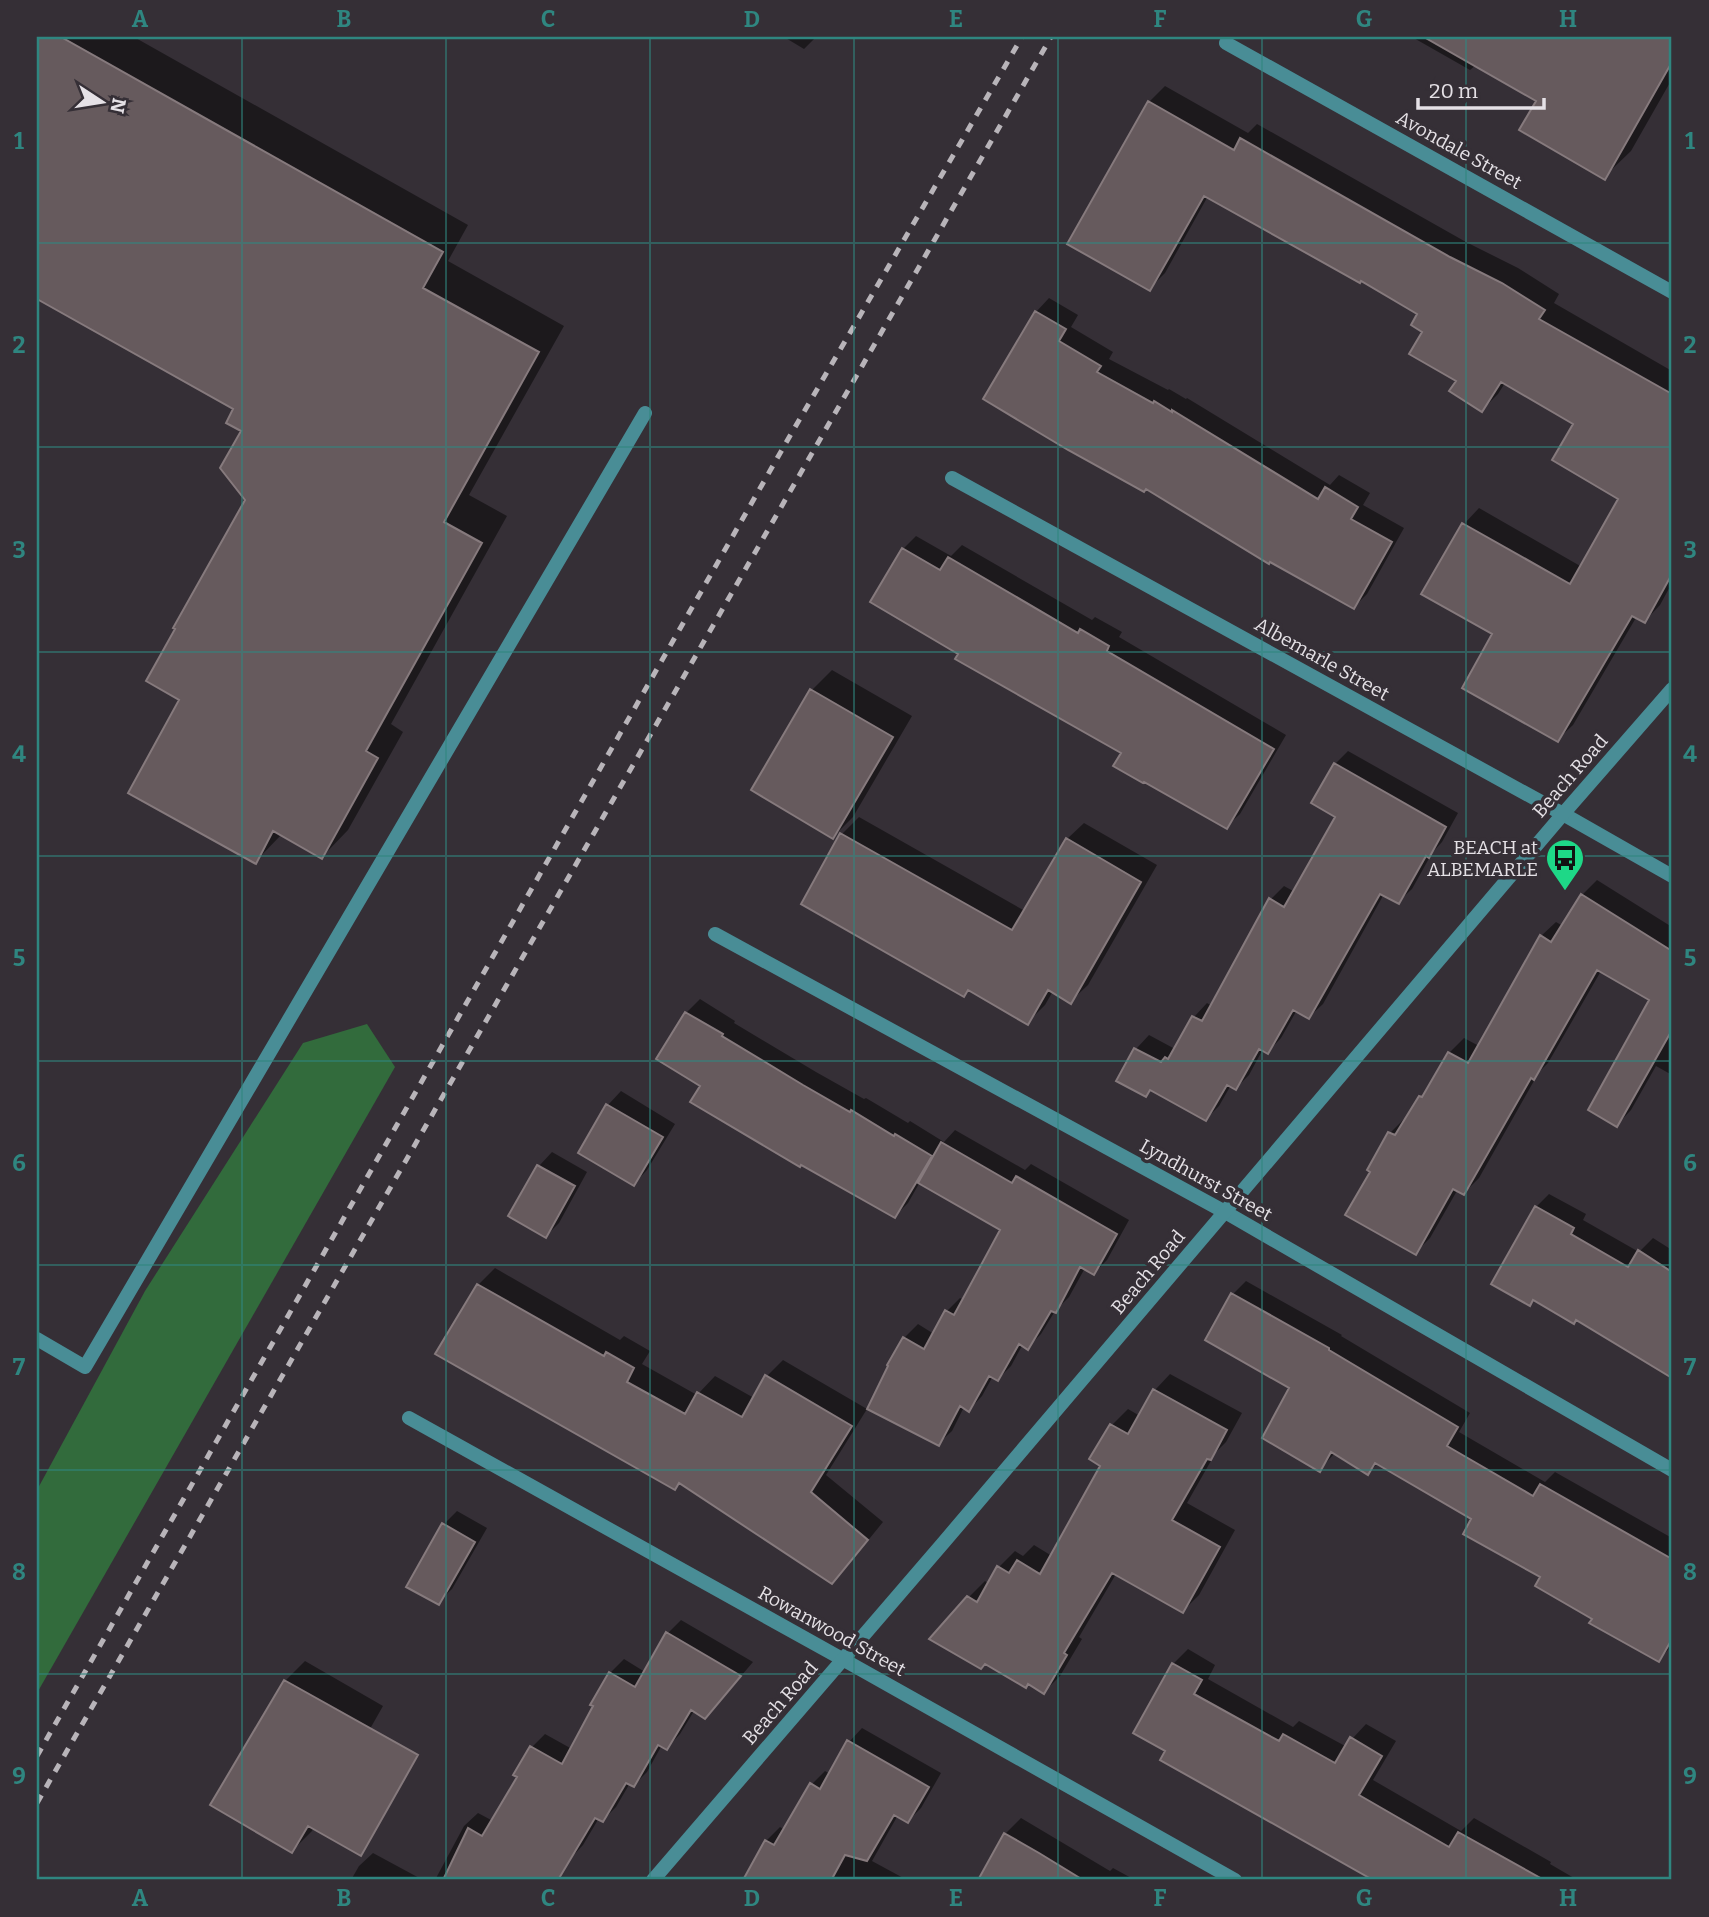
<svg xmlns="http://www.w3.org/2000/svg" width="1709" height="1917" viewBox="0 0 1709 1917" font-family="Bitter,serif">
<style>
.forest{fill:#326b3c}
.shadow{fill:#0007}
.building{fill:#665a5d;stroke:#867a7d;stroke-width:2}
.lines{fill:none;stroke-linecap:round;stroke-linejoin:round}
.service{stroke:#498d96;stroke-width:14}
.minor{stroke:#498d96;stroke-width:14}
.tertiary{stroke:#498d96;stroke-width:14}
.rail{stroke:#b8b4b9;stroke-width:5;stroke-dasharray:9 9;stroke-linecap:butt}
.grid{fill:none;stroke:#2f8680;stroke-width:2;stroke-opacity:0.55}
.labels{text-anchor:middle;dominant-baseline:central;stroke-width:7;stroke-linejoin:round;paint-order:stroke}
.street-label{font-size:19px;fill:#e5e1e6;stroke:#352f36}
.poi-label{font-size:19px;fill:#e5e1e6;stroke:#352f36;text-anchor:end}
.neatline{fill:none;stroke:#2f8680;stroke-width:2.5}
.grid-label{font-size:23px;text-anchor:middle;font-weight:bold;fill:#2f8680}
</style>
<rect width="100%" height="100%" fill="#352f36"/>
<path class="forest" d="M367,1024L395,1067L37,1693V1490L145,1291L303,1043Z"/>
<path class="shadow" d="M37,37H134L468,225L448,261L564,326L469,495L507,516L391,724L403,732L348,830L322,857L282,834L255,862L181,699L247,500L243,430L236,409L37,297Z
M784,37H816L804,49Z
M1412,37H1672V79L1631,151L1604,177L1538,101L1476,65L1470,70Z
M1165,86L1248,133L1257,124L1466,242L1518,268L1559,294L1554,303L1672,371V583L1660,605L1645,621L1637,616L1573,725L1557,740L1495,634L1424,593L1464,524L1479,508L1582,567L1621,498L1576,423L1505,383L1498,394L1482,410L1458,380L1424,331L1420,314L1361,279L1208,196L1165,273L1149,289V102Z
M1049,298L1078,315L1071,327L1113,352L1109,359L1168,390L1169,389L1186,399L1187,398L1330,485L1339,475L1370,493L1363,505L1404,528L1367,594L1354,607L1146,488L1036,312Z
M916,536L951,556L962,545L1092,620L1095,617L1122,632L1119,637L1286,735L1240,814L1226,827L1124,752L960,653L903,549Z
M832,670L912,716L853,817L833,837L754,790L812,690Z
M1348,751L1458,813L1442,842L1432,853L1412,889L1398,902L1384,894L1323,1004L1309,1017L1297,1010L1281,1038L1268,1052L1263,1049L1249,1075L1236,1088L1231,1085L1219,1106L1206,1119L1151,1089L1146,1095L1119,1080L1136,1049L1149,1035L1175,1049L1177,1047L1194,1017L1207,1003L1212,1006L1271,899L1284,886L1295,892L1338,816L1335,764Z
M859,817L1025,911L1067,839L1084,823L1157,865L1088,985L1071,1001L1053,991L1045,1005L1028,1022L969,989L963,995L803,903L842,834Z
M1597,880L1672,927V1075L1656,1066L1631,1110L1617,1125L1651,999L1601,971L1548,1063L1539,1072L1479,1178L1464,1193L1458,1189L1430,1238L1415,1253L1372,1171L1369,1169L1390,1133L1405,1118L1407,1119L1421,1097L1429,1088L1449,1053L1464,1038L1479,1046L1541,936L1556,922L1563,926L1582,895Z
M700,999L735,1021L734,1023L816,1072L864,1099L866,1098L908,1123L910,1121L944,1142L955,1130L1025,1170L1031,1164L1129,1220L1107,1260L1094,1273L1085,1268L1069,1297L1055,1311L1041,1334L1028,1347L1023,1344L1011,1366L998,1379L993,1376L982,1396L969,1410L964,1407L952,1431L938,1444L889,1364L904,1338L918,1324L934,1334L947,1311L960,1298L964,1300L1003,1230L920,1182L908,1203L895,1216L702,1085L658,1058L686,1013Z
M621,1091L675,1124L647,1170L634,1184L580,1152L608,1105Z
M552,1152L587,1172L559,1223L546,1236L511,1216L539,1166Z
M1549,1194L1586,1214L1583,1220L1639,1252L1653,1238L1672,1250V1377L1577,1318L1535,1299L1530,1304L1536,1207Z
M495,1268L620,1340L624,1336L650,1351L642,1364L697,1395L715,1376L754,1398L767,1376L783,1360L867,1409L826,1475L883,1522L848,1565L831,1582L478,1285Z
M1246,1281L1342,1335L1341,1336L1470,1413L1459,1432L1545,1482L1555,1472L1672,1538V1646L1659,1659L1594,1618L1474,1518L1378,1463L1368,1473L1335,1453L1320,1469L1292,1387L1207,1339L1233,1294Z
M1170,1374L1242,1413L1226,1442L1216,1452L1187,1503L1235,1530L1199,1595L1183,1611L1116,1574L1079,1637L1082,1639L1060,1676L1044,1692L1029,1683L1026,1686L969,1597L985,1581L989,1584L999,1567L1015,1551L1023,1556L1034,1545L1052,1556L1102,1465L1092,1459L1112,1425L1128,1409L1140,1416L1155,1390Z
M457,1511L487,1528L452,1589L438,1602L444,1524Z
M681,1620L753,1662L718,1703L694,1711L680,1734L667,1748L662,1745L647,1772L634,1785L630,1783L616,1807L603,1820L599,1818L583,1845L570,1859L557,1879L435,1880L464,1826L478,1813L493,1821L519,1777L532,1747L545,1734L572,1749L595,1706L592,1704L610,1673L624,1659L645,1672L667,1634Z
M1188,1649L1215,1665L1208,1679L1293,1727L1299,1721L1347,1747L1352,1739L1366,1724L1396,1741L1373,1780L1461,1831L1474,1818L1551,1862L1550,1864L1574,1878L1572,1880H1377L1281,1825L1167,1750L1135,1732L1173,1664Z
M305,1661L383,1706L312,1831L292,1851L285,1681Z
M862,1728L941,1773L921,1808L908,1821L898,1815L872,1861L907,1880H745L766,1841L780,1827L785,1830L812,1784L825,1771L830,1774L849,1742Z
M1021,1818L1110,1871L1113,1868L1135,1880H980L1005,1834Z
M373,1853L423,1880H351L359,1866Z"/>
<path class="building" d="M37,37H61L443,252L423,288L539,352L444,522L482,543L366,751L378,758L322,859L273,831L256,864L128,793L179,700L146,681L175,629L173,628L245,500L220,468L241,431L226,423L233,409L37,299Z
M1424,37H1672V62L1605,180L1519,130L1536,101Z
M1148,101L1234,150L1240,138L1450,257L1502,283L1545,310L1539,319L1672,394V574L1645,623L1632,616L1558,742L1462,688L1492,634L1421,594L1462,523L1570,584L1618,499L1552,460L1573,424L1501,382L1482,412L1449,391L1456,381L1409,354L1422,332L1411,325L1417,314L1361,281L1360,283L1204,196L1150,291L1067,244Z
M1035,311L1066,329L1059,341L1101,366L1097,372L1153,403L1154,401L1172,412V410L1318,499L1325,487L1358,507L1351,519L1392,542L1354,609L1270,562L1269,564L1146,489L1144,492L1068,450L983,399Z
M902,548L940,570L948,557L1078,633L1080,629L1109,646L1107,651L1274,749L1227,829L1144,782L1143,783L1113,766L1121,753L955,659L958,654L870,602Z
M810,689L893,737L833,839L751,790Z
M1334,763L1446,827L1429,858L1426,856L1399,904L1380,894L1309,1019L1293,1010L1268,1054L1259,1049L1236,1090L1227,1085L1206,1121L1150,1090L1146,1097L1116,1081L1134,1048L1161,1062L1165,1057L1168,1059L1192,1016L1202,1021L1269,898L1284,907L1335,817L1311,803Z
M840,833L1012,930L1066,838L1141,882L1071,1004L1048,990L1028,1025L968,990L964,997L801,904Z
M1581,894L1672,951V1030L1617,1127L1588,1110L1649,1000L1597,970L1534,1080L1531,1078L1464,1195L1453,1189L1416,1255L1345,1215L1370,1172L1367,1170L1388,1132L1395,1135L1419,1096L1422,1097L1448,1052L1468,1063L1540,935L1551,942Z
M685,1012L723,1034L722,1036L803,1085L850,1112L851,1110L894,1136L895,1134L932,1156L895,1218L801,1165L800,1167L690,1102L700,1086L656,1059Z
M606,1104L663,1137L634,1186L578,1153Z
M941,1142L1012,1183L1016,1176L1117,1234L1094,1275L1080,1267L1056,1313L1051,1311L1028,1350L1019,1344L998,1381L989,1376L969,1412L960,1406L939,1446L867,1409L888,1366L887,1365L903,1337L924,1349L945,1310L954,1315L1000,1230L918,1183Z
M537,1165L575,1186L546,1238L508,1216Z
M1535,1206L1574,1228L1571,1234L1628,1267L1638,1250L1672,1272V1378L1576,1320L1574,1324L1533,1300L1530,1306L1491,1284Z
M477,1284L604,1356L606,1352L634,1368L627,1382L685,1414L697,1392L742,1417L765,1375L852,1426L811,1492L868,1540L832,1584L679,1483L675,1490L435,1354Z
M1231,1293L1329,1348V1350L1458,1427L1447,1446L1533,1496L1540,1484L1672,1559V1639L1659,1662L1589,1623L1592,1619L1535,1586L1540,1577L1463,1534L1471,1519L1375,1463L1368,1475L1331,1452L1320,1472L1262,1438L1289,1388L1205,1340Z
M1153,1389L1227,1430L1211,1460L1207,1459L1172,1520L1220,1547L1183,1613L1112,1573L1064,1653L1067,1655L1044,1694L1028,1684L1026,1688L985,1664L981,1669L929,1639L967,1596L977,1602L997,1566L1009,1573L1017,1560L1040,1574L1100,1466L1089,1459L1110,1424L1128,1434Z
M442,1523L475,1542L439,1605L406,1587Z
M666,1632L741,1676L705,1719L691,1710L667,1750L658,1745L634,1787L626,1783L603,1822L595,1818L558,1880H443L468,1828L482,1836L517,1777L513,1775L530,1746L562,1764L593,1706L590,1705L609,1672L635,1687Z
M1172,1663L1202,1680L1194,1694L1279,1741L1283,1734L1335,1763L1350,1737L1382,1756L1359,1795L1449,1847L1458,1832L1544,1880H1373L1160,1760L1165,1751L1133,1733Z
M284,1680L418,1755L361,1856L308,1826L292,1853L210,1805Z
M847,1740L929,1787L908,1823L894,1815L867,1861L845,1855L833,1877L838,1880H743L765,1840L774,1845L810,1783L820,1789Z
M1004,1833L1039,1853L1083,1880H978Z"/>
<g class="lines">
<path class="service" d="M37,1339L85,1367L645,413"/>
<path class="minor" d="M1226,43L1672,292
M952,478L1563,814L1672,876
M715,934L1225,1212L1672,1470
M409,1418L844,1660L1235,1880"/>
<path class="tertiary" d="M653,1880L944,1542L1563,814L1672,689"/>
<path class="rail" d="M37,1756L787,441L1022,37
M37,1803L1051,37"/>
</g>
<path class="grid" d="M242,37V1880M446,37V1880M650,37V1880M854,37V1880M1058,37V1880M1262,37V1880M1466,37V1880M37,243H1672M37,447H1672M37,652H1672M37,856H1672M37,1061H1672M37,1265H1672M37,1470H1672M37,1674H1672"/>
<defs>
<symbol id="bus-pin" viewBox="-11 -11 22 30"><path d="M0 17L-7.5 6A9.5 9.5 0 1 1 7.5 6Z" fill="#1ed887" stroke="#352f36"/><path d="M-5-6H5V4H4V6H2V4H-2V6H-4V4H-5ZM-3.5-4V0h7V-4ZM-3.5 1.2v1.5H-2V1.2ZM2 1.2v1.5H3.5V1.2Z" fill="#111"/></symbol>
</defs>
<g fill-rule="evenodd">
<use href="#bus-pin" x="1543" y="836" width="44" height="60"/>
</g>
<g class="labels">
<g class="street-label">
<text transform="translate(1459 150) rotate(29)">Avondale Street</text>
<text transform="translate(1322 659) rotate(29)">Albemarle Street</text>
<text transform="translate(1570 776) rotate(-49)">Beach Road</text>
<text transform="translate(1206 1180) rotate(29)">Lyndhurst Street</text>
<text transform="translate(1148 1272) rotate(-50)">Beach Road</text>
<text transform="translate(832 1631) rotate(29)">Rowanwood Street</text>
<text transform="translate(780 1703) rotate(-49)">Beach Road</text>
</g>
<g class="poi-label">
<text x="1538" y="847">BEACH at<tspan x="1538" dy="22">ALBEMARLE</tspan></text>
</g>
</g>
<rect width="1709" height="1917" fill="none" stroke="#352f36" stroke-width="77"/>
<g transform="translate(102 102) rotate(102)" stroke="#352f36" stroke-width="5" paint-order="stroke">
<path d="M0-5L12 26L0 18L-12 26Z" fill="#e5e1e6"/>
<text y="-10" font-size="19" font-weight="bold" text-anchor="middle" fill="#e5e1e6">N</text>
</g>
<path d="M1418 98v10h126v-10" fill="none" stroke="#e5e1e6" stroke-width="3.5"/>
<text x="1429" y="98" font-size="21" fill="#e5e1e6" stroke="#352f36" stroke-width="5" paint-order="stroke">20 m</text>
<rect x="38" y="38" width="1632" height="1840" class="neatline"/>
<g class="grid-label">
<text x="140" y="27">A</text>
<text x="344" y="27">B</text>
<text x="548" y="27">C</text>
<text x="752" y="27">D</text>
<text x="956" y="27">E</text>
<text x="1160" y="27">F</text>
<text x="1364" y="27">G</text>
<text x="1568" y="27">H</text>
<text x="19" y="149">1</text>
<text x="1690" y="149">1</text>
<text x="19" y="353">2</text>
<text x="1690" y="353">2</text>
<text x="19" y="558">3</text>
<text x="1690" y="558">3</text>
<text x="19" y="762">4</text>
<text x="1690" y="762">4</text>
<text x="19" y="966">5</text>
<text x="1690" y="966">5</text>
<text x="19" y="1171">6</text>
<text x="1690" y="1171">6</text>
<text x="19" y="1375">7</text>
<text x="1690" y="1375">7</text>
<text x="19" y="1580">8</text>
<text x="1690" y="1580">8</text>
<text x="19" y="1784">9</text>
<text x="1690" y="1784">9</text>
<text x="140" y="1906">A</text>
<text x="344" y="1906">B</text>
<text x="548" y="1906">C</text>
<text x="752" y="1906">D</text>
<text x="956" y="1906">E</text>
<text x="1160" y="1906">F</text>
<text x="1364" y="1906">G</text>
<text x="1568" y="1906">H</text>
</g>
</svg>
